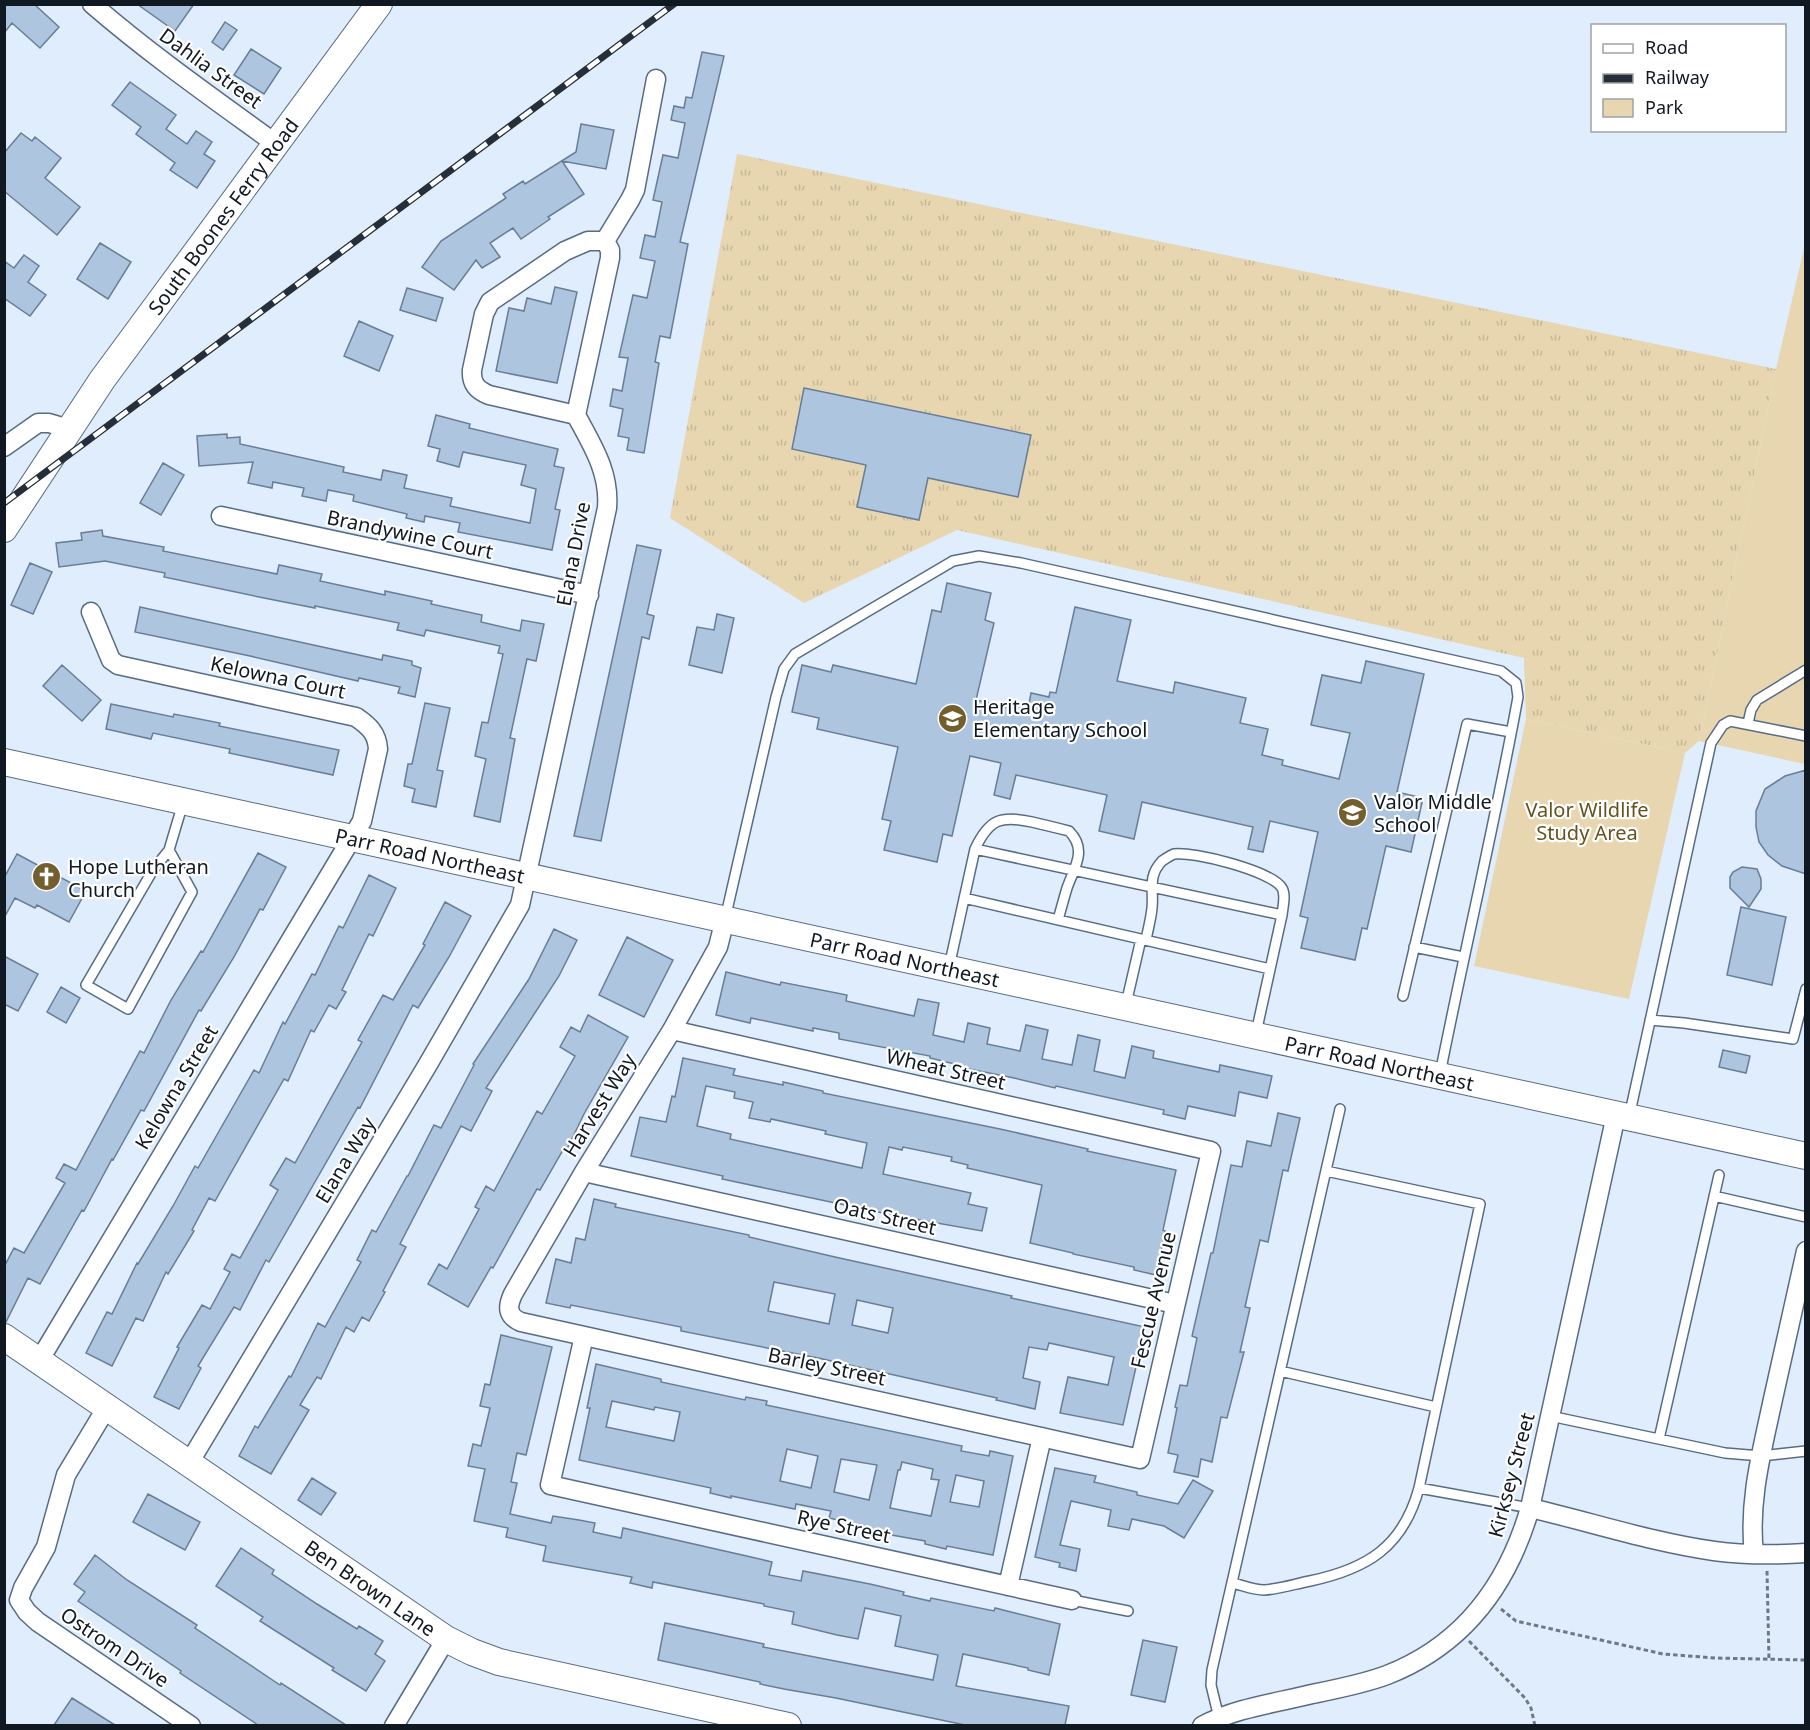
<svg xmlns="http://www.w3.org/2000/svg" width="1810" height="1730" viewBox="0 0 1810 1730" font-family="'Noto Sans',sans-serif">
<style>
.grass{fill:url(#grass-tufts)}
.park{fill:#e7d6b0}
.building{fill:#adc5df;stroke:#687e96;stroke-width:1.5;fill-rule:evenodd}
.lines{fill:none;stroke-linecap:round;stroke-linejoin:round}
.lane-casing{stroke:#576c83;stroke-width:12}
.street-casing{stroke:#576c83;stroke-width:21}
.secondary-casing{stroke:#576c83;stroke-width:28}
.path{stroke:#6e7985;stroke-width:3;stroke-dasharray:4.5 3;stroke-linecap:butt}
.lane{stroke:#fff;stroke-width:9}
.street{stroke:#fff;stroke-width:18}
.secondary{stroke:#fff;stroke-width:26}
.rail-casing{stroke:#262f39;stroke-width:7}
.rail{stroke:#fff;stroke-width:4.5;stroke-dasharray:14;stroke-linecap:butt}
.labels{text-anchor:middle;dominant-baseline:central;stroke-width:4.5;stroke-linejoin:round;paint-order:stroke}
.street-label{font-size:20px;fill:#101822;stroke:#fff}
.poi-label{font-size:20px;fill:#101822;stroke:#fff;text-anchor:start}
.park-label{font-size:20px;fill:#66521d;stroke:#fff}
</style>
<defs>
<pattern id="grass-tufts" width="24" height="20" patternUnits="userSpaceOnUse" patternTransform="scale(1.5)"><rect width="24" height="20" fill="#e7d6b0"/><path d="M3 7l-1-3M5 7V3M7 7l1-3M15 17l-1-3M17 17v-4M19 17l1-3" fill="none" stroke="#c5b797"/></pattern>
</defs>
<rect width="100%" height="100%" fill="#dfedfd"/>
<path class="grass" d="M737,154L1776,369L1699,741L1685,753L1526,719L1524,658L957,530L804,603L670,518Z"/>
<path class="park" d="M1805,244V764L1699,741L1776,369Z
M1526,719L1685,753L1629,999L1474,966Z"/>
<path class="building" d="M4,4H34L59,27L40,48L12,23L4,33Z
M137,4H194L175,31Z
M225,22L237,30L223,50L212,42Z
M251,49L281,68L264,94L234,75Z
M702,52L724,56L680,242L688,244L670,338L660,336L655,362L659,363L644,453L627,450L629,438L618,436L623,409L610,406L613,389L622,391L628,358L619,357L633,295L647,298L655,261L640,258L645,235L655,237L662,202L653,200L663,155L678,158L685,123L671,120L674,106L684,108L686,97L692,98Z
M130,82L176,115L166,129L187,144L196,131L212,142L204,154L215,161L197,188L170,170L175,163L136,134L141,127L112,105Z
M581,124L614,130L606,169L562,161L584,194L548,217L550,219L521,239L513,228L490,243L500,257L482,268L476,260L454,290L422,267L441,241L506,198L503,194L523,181L525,184L576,152Z
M21,133L32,141L35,137L61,158L45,178L80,207L57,235L4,191V153Z
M100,243L131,262L108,299L77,279Z
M24,255L39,266L28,282L46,295L30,316L4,298V261L14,268Z
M555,287L577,292L557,383L496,371L509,308L524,311L527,298L551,304Z
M407,288L443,298L436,321L400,310Z
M359,321L393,336L379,371L344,356Z
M804,388L1031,435L1018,497L928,478L919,520L857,507L866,465L792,449Z
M436,415L470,424L469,428L558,449L554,466L564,468L555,509L560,510L552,550L458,532L460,523L425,516L424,522L406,518L407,514L353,501L354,495L328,490L326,501L302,496L304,488L273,482L272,488L248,483L253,462L199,466L197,436L227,434V438L240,437V444L344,467L343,472L381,480L383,470L407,475L404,488L452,498L450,506L530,523L536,489L521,485L526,465L463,452L459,467L437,461L440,449L428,446Z
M163,463L184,475L161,515L140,503Z
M102,530L103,536L164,547L163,551L277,574L279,565L322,574L320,581L385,595V591L432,601L431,604L482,615L481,622L520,631L522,620L544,624L536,661L527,659L510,738L515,739L500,822L474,816L486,759L475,756L482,722L488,723L503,654L498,653L500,646L426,630L424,636L397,630L399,623L315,606V608L264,598L164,577L165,573L105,561L59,567L56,543L82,540L81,533Z
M637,545L661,550L647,614L654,616L649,639L642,637L601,841L574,836Z
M30,563L52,572L33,614L11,605Z
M947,583L991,593L985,620L994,623L976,700L1015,709L1016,702L1029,704L1031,693L1049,697L1050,692L1056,693L1075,607L1131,620L1117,681L1173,693L1175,682L1246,698L1240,723L1268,729L1262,755L1283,760L1282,765L1339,779L1350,733L1311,725L1322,675L1361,683L1366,661L1424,674L1397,792L1423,798L1411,852L1386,846L1367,929L1362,928L1355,960L1301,948L1308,918L1300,916L1318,832L1270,821L1263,852L1248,849L1253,827L1142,802L1134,839L1099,831L1107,795L1016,775L1010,799L994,795L1001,763L970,756L952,836L943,834L937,862L884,850L891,821L882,819L898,747L817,729L819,718L792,712L802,665L831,672L833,665L916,684L932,610L941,612Z
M140,607L382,660L383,655L412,661V665L421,668L415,697L398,693L400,687L359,678L358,681L250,656L135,632Z
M717,614L734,618L722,673L689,665L697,627L714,630Z
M62,665L101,700L82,721L43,686Z
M425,703L450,708L437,770L443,771L436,807L412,802L415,789L404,786L408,764H412Z
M111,704L173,717L174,714L220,723L219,726L339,750L333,775L229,753L230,749L153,733L151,739L106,729Z
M1806,770V874L1782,866L1768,855L1759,842L1756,827V811L1765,789L1785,776Z
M258,853L286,867L263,910L260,909L234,957L201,1011L199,1010L144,1111L141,1110L113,1160L112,1159L84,1211L82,1210L40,1284L28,1278L6,1322H4V1267L14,1248L24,1253L65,1183L56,1178L64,1164L76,1170L140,1051L144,1053L171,1000L201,951L203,952Z
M17,854L86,891L69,922L37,905L35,908L15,898L4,918V878Z
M1742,867L1757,869L1761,879V889L1749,907L1730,888V877L1733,872Z
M369,875L396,888L373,936L369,934L342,990L346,992L336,1009L329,1005L314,1032L311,1030L288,1081L284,1079L215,1201L209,1198L192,1230L194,1231L168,1274L166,1272L143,1321L136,1318L112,1366L86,1353L107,1312L112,1314L137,1263L138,1264L173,1206L195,1166L198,1168L254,1070L259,1073L283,1022L285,1024L312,974L315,975L339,926L343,928Z
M445,902L471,916L449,957L418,1008L413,1005L360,1108L358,1107L269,1262L266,1260L240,1310L234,1307L198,1366L201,1368L179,1409L154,1397L179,1348L177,1347L202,1305L210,1309L230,1272L224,1269L232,1254L240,1258L278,1190L270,1185L286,1158L295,1163L362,1042L358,1040L383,995L393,1000L425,945L423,944Z
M1741,907L1786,917L1772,985L1727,975Z
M554,929L577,940L559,976L486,1088L492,1091L471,1131L461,1126L400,1244L406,1247L383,1291L385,1292L369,1321L362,1317L354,1332L346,1327L321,1379L317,1377L300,1405L309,1410L271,1474L239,1456L255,1426L258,1428L289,1376L291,1377L318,1323L325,1327L361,1262L357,1260L372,1230L376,1232L407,1176H408L434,1125L441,1128L474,1065L473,1064L529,979Z
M627,937L673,960L644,1017L599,995Z
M4,956L38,974L18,1011L4,1004Z
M726,972L780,985L781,982L847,995L846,1001L914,1016L918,999L939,1003L933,1035L964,1042L968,1023L990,1028L987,1044L1020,1051L1026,1025L1048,1030L1042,1059L1072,1065L1078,1035L1100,1040L1094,1071L1125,1078L1132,1046L1154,1051L1153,1058L1219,1072L1220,1065L1272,1076L1267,1098L1239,1092L1235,1116L1188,1106L1185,1119L1163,1114L1164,1110L1056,1086L1055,1088L1014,1078L959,1067V1065L930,1058V1056L839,1039V1033L813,1028V1031L751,1018L750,1023L716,1015Z
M61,987L80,998L66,1023L47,1012Z
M588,1015L628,1037L584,1114L566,1151L563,1150L540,1190L537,1189L493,1268L491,1267L468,1307L428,1284L439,1264L447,1269L479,1209L475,1207L486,1186L494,1191L537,1111L542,1114L575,1056L560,1047L571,1027L580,1032Z
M1723,1050L1750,1056L1746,1073L1719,1067Z
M683,1058L735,1069L733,1075L783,1085V1082L823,1091V1093L1000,1129L1088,1149L1087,1151L1176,1170L1163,1230L1165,1231L1156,1275L1134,1270V1267L1073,1254V1253L1030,1243L1042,1185L967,1168L968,1165L951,1161L952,1157L903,1147L902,1150L889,1147L883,1174L971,1193L968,1204L987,1208L982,1231L897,1216L722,1179L723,1176L631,1156L640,1117L666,1122L672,1096L675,1097ZM706,1086L735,1092L734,1098L753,1102L749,1118L770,1122L771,1119L826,1131L825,1134L867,1143L862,1168L730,1139L731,1134L697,1126Z
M1278,1113L1300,1118L1288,1171L1283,1170L1268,1242L1260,1240L1245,1307L1250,1308L1240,1352H1244L1227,1418L1221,1417L1212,1462L1201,1459L1198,1477L1174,1472L1178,1455L1168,1453L1177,1408L1175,1407L1180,1385L1187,1386L1197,1338L1192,1336L1211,1253H1213L1231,1165L1242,1167L1247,1141L1271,1146Z
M594,1199L616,1204L615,1207L749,1235V1237L835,1257L1012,1296L1011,1298L1145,1327L1123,1425L1060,1413L1068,1377L1108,1385L1114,1357L1049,1343L1047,1350L1029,1347L1023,1378L1040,1382L1035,1409L996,1400L997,1398L818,1358L681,1331V1327L571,1305L570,1308L546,1303L556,1259L571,1263L576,1238L585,1240ZM774,1282L835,1294L829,1324L768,1311ZM857,1300L893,1308L888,1333L852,1325Z
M501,1335L552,1347L526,1455L517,1453L511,1482L517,1483L510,1514L551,1523L553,1516L579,1520L595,1523L593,1532L621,1538L623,1528L751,1557L772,1562L769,1575L801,1581L803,1571L870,1584L904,1592L903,1595L930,1601L931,1598L994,1611L995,1608L1060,1624L1049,1675L1028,1670V1668L963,1654L956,1686L1069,1706L1065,1725H965L836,1698L784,1689L760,1684V1682L658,1660L665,1623L764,1644L763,1647L933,1680L938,1655L895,1646L901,1616L865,1608L858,1639L837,1635L792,1624L794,1612L764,1606V1604L653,1582L652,1588L630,1583L632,1577L543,1561L546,1546L506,1537L508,1528L474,1521L485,1469L468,1466L473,1444L481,1446L490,1408L480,1406L485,1384L490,1385Z
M596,1364L661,1379V1382L745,1400L746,1397L767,1401L766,1405L962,1446L961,1451L989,1456L990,1451L1013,1456L993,1555L947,1546L946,1549L925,1544V1541L863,1530L864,1526L829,1518L831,1511L796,1504L795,1509L731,1496V1498L710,1493L711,1488L579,1460L590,1408H587ZM612,1401L654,1410L655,1407L680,1412L674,1441L606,1427ZM787,1449L818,1456L811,1488L780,1481ZM841,1459L877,1465L869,1500L834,1492ZM902,1462L933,1469L931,1479L939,1480L931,1516L890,1508L898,1470H900ZM956,1475L984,1481L979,1507L950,1502Z
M1055,1468L1096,1476L1094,1482L1137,1492V1495L1178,1504L1193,1480L1213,1491L1184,1538L1164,1526L1132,1519L1129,1530L1108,1526L1111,1510L1071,1501L1060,1545L1080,1549L1076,1571L1059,1567L1060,1563L1035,1557Z
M312,1478L336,1493L321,1515L298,1500Z
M148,1494L200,1522L185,1550L133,1522Z
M241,1548L274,1570L272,1574L317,1604L357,1629L359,1626L383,1641L375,1654L385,1661L366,1691L332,1670L334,1668L260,1621L263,1617L216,1586Z
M95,1555L127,1580L197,1625L195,1628L280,1685L281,1683L346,1725H258L180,1673L181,1671L78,1601L85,1592L74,1584Z
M1143,1640L1177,1647L1165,1702L1131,1695Z
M72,1698L115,1725H54Z"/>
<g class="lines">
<defs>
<path id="lane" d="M1748,723L1751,710L1757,700L1806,670
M975,849C989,819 1001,815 1032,822C1045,825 1057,828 1069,831C1088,850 1074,868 1067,888C1064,898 1061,909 1058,920
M169,850L192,892L128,1009L86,985L153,870L169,850L183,803
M964,898L1270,969
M725,919L776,697L784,669L795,654L953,561L979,556L1021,563L1501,671L1516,683L1518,697C1495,823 1465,948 1440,1074
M1146,940C1148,929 1151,919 1152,908C1154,890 1147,877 1162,861C1165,859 1171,855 1174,854C1193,851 1272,871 1282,888C1286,895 1283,906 1282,915
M1414,947L1463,957
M949,967L975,849L1282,915L1256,1033
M1403,996L1467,724L1511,732
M1126,1004L1141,939
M1650,1020L1684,1023L1793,1039L1806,989
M1629,1117L1711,743L1723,725L1730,721L1806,736
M1714,1196L1806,1217
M1280,1371L1436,1407
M1550,1416L1725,1453L1761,1456L1806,1451
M1659,1439L1719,1175
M1419,1488L1530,1508
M1232,1583C1242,1585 1253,1590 1264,1590C1279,1589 1295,1584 1310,1581C1367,1569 1403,1547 1419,1488L1480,1204L1326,1171
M1072,1600L1128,1611
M1219,1718L1211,1685L1212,1670L1340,1109"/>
<path id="street" d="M92,4C151,55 214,99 276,144
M576,415L489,395C477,390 471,384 472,370L484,314L490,302L565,251L588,241H605
M4,447L38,423H49L69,429
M221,516L589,595
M672,1030L1211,1151L1140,1459L521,1322C507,1316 507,1307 513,1294L584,1172L672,1030L718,947L725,919
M584,1172L1175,1304
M584,1336L550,1485L1072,1600
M39,1361L362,821L378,749C377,733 369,726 356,717L118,665L111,660L91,612
M107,1407L66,1475L46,1547L23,1588L19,1600L27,1612L38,1622L191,1726
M189,1463L427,1066L520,905L607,508C610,472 592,445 576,415L610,258V250L605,241L630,200L635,190L656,79
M1530,1508C1591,1522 1651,1542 1714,1551C1743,1555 1776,1555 1806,1553
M1754,1554C1748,1501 1762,1451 1773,1399C1784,1350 1795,1300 1806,1251
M1008,1586L1042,1437
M394,1726L446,1639
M1202,1726C1235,1708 1276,1703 1312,1694C1337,1689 1363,1684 1387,1675C1464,1645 1508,1584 1530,1508L1616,1115"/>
<g id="secondary">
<path id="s1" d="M4,529L102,380L379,4"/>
<path id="s2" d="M4,762L1806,1156"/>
<path id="s3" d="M4,1337L446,1639L472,1652L499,1662L788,1726"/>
</g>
</defs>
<use href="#lane" class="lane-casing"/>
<use href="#street" class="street-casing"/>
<use href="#secondary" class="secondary-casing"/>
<path class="path" d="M1767,1571L1769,1660
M1501,1609L1516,1621L1663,1654L1715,1658L1806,1660
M1469,1641L1525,1698L1531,1708L1535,1726"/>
<use href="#lane" class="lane"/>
<use href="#street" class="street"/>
<use href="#secondary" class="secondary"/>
<defs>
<path id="rail" d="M4,503L674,4"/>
</defs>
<use href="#rail" class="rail-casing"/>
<use href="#rail" class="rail"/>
</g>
<defs>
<symbol id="school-disc" viewBox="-11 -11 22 22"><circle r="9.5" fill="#735f2e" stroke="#fff"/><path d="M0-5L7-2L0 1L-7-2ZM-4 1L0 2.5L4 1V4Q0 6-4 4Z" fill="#fff"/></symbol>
<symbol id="church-disc" viewBox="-11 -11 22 22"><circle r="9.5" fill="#735f2e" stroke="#fff"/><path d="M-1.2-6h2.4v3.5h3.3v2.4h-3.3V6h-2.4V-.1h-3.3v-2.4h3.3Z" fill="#fff"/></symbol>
</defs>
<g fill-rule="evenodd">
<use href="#school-disc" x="936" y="702" width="33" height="33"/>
<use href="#school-disc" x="1336" y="796" width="33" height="33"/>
<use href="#church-disc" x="30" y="860" width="33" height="33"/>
</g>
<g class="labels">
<g class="street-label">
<text transform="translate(211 68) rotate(36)">Dahlia Street</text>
<text stroke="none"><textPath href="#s1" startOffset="382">South Boones Ferry Road</textPath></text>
<text transform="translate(410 534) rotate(12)">Brandywine Court</text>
<text transform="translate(573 554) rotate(-79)">Elana Drive</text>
<text transform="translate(278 677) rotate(12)">Kelowna Court</text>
<text stroke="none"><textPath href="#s2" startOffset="436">Parr Road Northeast</textPath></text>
<text stroke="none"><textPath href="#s2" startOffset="922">Parr Road Northeast</textPath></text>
<text stroke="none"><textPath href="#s2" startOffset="1408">Parr Road Northeast</textPath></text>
<text transform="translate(946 1069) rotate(13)">Wheat Street</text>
<text transform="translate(176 1087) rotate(-59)">Kelowna Street</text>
<text transform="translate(599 1105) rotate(-58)">Harvest Way</text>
<text transform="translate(345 1160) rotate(-59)">Elana Way</text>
<text transform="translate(885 1216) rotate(13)">Oats Street</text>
<text transform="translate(1153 1300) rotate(-77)">Fescue Avenue</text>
<text transform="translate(827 1366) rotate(12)">Barley Street</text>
<text transform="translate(1511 1475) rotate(-75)">Kirksey Street</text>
<text transform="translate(844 1526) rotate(12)">Rye Street</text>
<text stroke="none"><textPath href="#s3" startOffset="444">Ben Brown Lane</textPath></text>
<text transform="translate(115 1647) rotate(34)">Ostrom Drive</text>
</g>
<g class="poi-label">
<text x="973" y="706">Heritage<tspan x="973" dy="23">Elementary School</tspan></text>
<text x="1374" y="801">Valor Middle<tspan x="1374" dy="23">School</tspan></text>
<text x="68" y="866">Hope Lutheran<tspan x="68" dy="23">Church</tspan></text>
</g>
<g class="park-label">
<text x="1587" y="809">Valor Wildlife<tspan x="1587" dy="23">Study Area</tspan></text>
</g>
</g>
<rect width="1810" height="1730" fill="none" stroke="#101822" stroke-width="12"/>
<rect x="1591" y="24" width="195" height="108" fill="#ffffff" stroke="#9fa3a7" stroke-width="1.5"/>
<rect x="1603" y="44" width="30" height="9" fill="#ffffff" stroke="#9fa3a7" stroke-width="1.5"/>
<text x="1645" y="54" font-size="18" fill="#101822">Road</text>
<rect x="1603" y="74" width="30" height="9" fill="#262f39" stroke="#9fa3a7" stroke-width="1.5"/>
<text x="1645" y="84" font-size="18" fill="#101822">Railway</text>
<rect x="1603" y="99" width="30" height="18" fill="#e7d6b0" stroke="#9fa3a7" stroke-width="1.5"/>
<text x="1645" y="114" font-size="18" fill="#101822">Park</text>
</svg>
